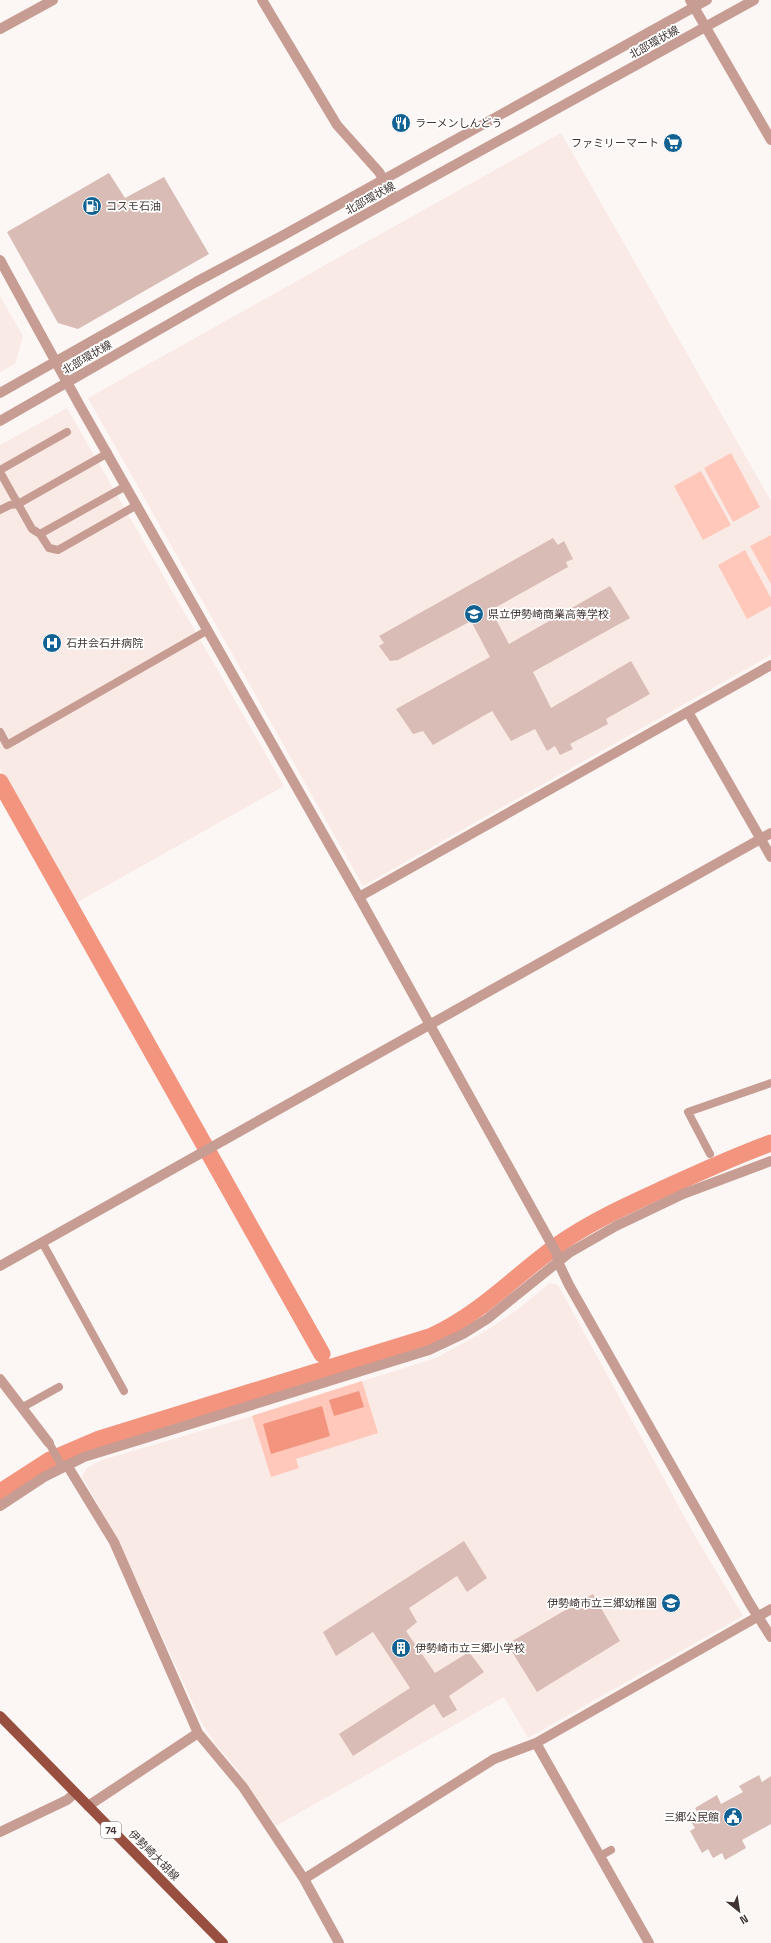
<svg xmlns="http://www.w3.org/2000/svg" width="771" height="1943" viewBox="0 0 771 1943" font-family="'Space Grotesk','Noto Sans JP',sans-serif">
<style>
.built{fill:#faeae6}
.green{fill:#ffc8bb}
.water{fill:#f3947f}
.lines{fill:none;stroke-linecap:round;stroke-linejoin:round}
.canal{stroke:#f3947f;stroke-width:17}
.building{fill:#d9bcb5}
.service{stroke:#c79c92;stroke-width:8}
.minor{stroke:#c79c92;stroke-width:10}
.tertiary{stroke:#c79c92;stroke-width:10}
.primary{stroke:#984f3f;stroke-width:10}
.labels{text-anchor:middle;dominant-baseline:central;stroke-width:3.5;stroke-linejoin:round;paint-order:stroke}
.shield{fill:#fff;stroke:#797270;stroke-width:1}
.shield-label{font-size:10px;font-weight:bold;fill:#403532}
.street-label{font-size:11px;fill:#403532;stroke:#fff}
.poi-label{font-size:11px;fill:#403532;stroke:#fff;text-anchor:start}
</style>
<rect width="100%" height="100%" fill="#fcf6f4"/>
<path class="built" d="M561,133L771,501V655L363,886L88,398Z
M0,296L23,336L15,364L0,372Z
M67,408L284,786L76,903L0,769V445Z
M550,1283L558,1285L695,1536L743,1616L528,1738L504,1697L276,1826L237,1769L216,1745L201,1721L121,1546L82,1476L87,1468L102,1460L252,1416L436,1358L487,1330L517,1310Z"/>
<path class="green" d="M731,453L760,507L733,522L704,468Z
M701,471L731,525L703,540L674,486Z
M771,535V584L750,546Z
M745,550L771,598V606L747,619L718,565Z
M362,1381L378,1433L296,1459L299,1468L271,1477L252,1416Z"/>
<path class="water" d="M359,1391L364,1407L334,1416L329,1400Z
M322,1406L330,1436L271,1454L263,1424Z"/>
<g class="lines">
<path class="canal" d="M0,782L322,1354
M0,1492L50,1460L99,1439L432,1336C485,1311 516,1274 562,1242C594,1220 630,1204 665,1188C700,1172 735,1156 771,1143"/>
</g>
<path class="building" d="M109,173L125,198L164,177L209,254L78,329L58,323L7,232Z
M553,538L558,545L564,541L573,559L566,562L568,567L491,610L509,644L610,586L630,618L533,672L551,708L631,661L650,694L606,719L608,724L570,744L573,749L560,755L555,746L547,751L535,729L511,741L492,711L433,745L423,731L413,734L396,709L490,657L471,621L398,660L390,661L379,646L384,643L379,636Z
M464,1541L487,1578L467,1592L457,1576L409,1608L417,1622L406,1631L435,1673L469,1652L484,1672L449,1696L457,1710L443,1718L434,1704L353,1756L339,1734L410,1688L373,1632L336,1656L323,1632Z
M593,1594L620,1641L537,1692L507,1644Z
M759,1775L762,1782L771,1776V1824L742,1840L746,1848L725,1860L722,1853L713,1858L708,1849L702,1853L690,1831L695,1828L690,1820L699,1815L695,1808L717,1795L721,1804L743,1792L739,1786Z"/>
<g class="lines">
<path class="service" d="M0,470L67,432
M0,472L32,529L40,534
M126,486L40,534L49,548L58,550L137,505
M0,510L10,505L18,504L108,453
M0,732L7,745L208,630
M710,1154L688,1112L771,1083
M42,1242L124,1391
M23,1407L59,1387
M49,1443L63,1468
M600,1856L611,1850"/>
<path class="minor" d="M262,0L337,125L379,172L394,198
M0,29L53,0
M688,712L771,857
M359,897L771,665
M0,1266L771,833
M0,1379L49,1443
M67,1465L114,1542L198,1733L243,1787L304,1879L339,1943
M0,1506L44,1477L84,1457L429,1350L463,1334L487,1319L569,1253L616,1226L683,1194L771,1161
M536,1743L649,1943
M88,1806L198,1733
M0,1832L67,1800L75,1793
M304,1879L494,1759L536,1743L771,1609"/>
<path class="tertiary" d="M690,0L771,140
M0,260L80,406L359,897L557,1254L558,1262L569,1285L750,1604L771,1637
M0,393L196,282L282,236L707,0
M0,421L230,289L754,0"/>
<path class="primary" d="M0,1716L223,1943"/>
</g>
<defs>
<symbol id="restaurant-disc" viewBox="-11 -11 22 22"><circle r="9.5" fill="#116193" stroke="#fff"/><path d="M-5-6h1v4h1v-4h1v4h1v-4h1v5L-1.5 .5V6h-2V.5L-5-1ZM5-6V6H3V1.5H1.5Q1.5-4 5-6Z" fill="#fff"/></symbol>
<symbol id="supermarket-disc" viewBox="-11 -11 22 22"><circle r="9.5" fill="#116193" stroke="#fff"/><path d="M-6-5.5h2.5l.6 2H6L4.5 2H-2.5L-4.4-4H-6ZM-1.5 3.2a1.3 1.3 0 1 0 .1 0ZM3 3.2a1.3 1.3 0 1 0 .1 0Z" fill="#fff"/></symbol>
<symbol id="fuel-disc" viewBox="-11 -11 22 22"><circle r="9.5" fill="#116193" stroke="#fff"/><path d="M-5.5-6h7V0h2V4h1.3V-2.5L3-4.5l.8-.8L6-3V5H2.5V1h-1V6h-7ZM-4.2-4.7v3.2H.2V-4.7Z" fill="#fff"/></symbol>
<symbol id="school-disc" viewBox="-11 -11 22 22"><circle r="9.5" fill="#116193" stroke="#fff"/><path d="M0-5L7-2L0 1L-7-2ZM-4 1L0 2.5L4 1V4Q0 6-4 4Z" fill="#fff"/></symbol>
<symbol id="hospital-disc" viewBox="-11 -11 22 22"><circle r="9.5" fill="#116193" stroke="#fff"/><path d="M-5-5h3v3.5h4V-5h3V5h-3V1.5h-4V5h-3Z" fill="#fff"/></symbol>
<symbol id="building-disc" viewBox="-11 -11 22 22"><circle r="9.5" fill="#116193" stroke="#fff"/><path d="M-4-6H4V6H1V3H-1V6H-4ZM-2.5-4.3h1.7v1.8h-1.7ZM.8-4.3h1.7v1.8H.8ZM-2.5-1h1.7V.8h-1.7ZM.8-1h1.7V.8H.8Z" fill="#fff"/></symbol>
<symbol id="civic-disc" viewBox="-11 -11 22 22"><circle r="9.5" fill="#116193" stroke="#fff"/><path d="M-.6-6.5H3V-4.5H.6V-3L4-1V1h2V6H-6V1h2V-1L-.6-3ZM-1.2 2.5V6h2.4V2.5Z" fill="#fff"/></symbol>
</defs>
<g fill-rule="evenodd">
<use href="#restaurant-disc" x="390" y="112" width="22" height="22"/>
<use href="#supermarket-disc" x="662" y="132" width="22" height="22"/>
<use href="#fuel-disc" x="81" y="195" width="22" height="22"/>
<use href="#school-disc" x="463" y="603" width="22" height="22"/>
<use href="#hospital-disc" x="41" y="632" width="22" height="22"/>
<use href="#school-disc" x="660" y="1592" width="22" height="22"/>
<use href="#building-disc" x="390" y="1637" width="22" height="22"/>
<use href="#civic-disc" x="722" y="1806" width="22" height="22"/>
</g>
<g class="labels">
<rect class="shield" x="101" y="1822" width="20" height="16" rx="3"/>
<g class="shield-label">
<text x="111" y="1830">74</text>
</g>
<g class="street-label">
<text transform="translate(654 42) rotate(-29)">北部環状線</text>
<text transform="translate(370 198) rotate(-29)">北部環状線</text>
<text transform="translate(87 357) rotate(-30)">北部環状線</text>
<text transform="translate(154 1855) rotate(45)">伊勢崎大胡線</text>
</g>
<g class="poi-label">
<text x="415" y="123">ラーメンしんどう</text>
<text x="659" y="143" text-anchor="end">ファミリーマート</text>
<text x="106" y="206">コスモ石油</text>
<text x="488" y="614">県立伊勢崎商業高等学校</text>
<text x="66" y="643">石井会石井病院</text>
<text x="657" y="1603" text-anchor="end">伊勢崎市立三郷幼稚園</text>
<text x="415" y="1648">伊勢崎市立三郷小学校</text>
<text x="719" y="1817" text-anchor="end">三郷公民館</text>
</g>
</g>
<g transform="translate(739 1911) rotate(150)" stroke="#ffffff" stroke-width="3" paint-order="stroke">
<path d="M0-3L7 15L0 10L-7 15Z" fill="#403532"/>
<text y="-6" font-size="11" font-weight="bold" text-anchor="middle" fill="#403532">N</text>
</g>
</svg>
